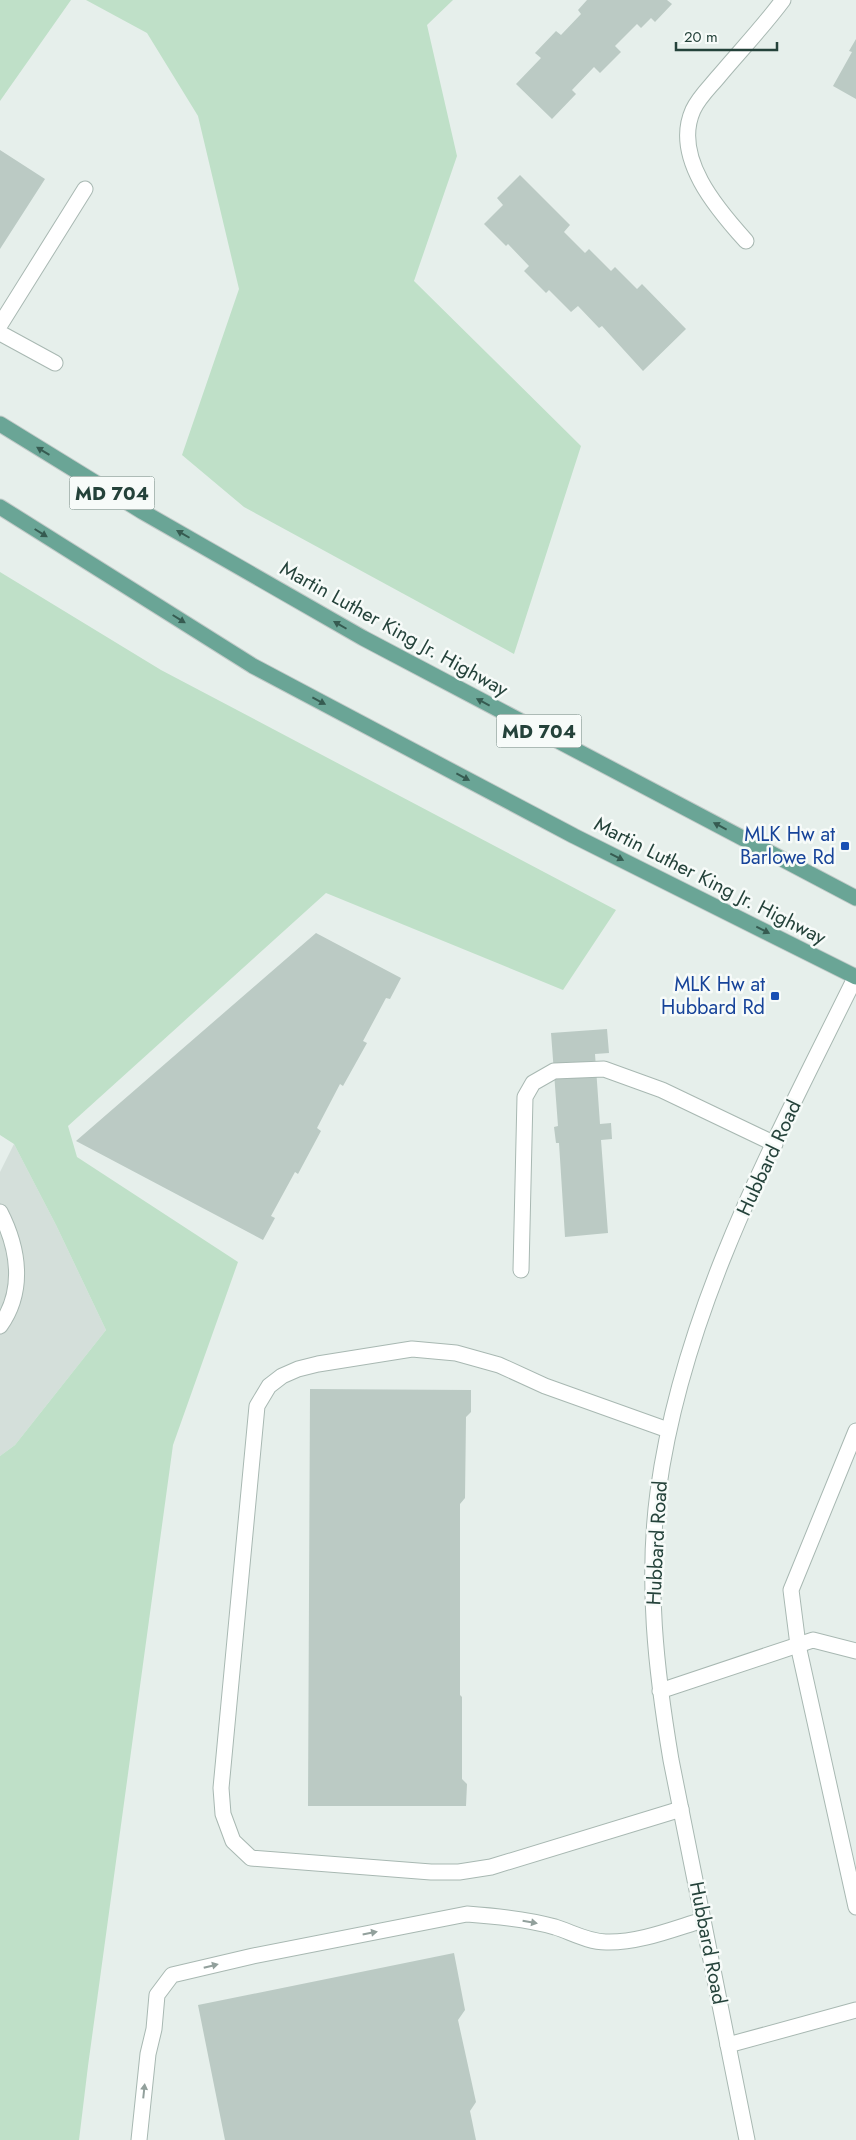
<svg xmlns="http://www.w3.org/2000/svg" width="856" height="2140" viewBox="0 0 856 2140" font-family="Jost,sans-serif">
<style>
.built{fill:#d4dfda}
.green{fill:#bfe0c8}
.building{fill:#bbcac4}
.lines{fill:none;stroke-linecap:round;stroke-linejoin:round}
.service-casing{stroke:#a8b8b2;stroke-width:17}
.minor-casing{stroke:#a8b8b2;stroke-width:17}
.primary-casing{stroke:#c2cac8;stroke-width:17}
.service{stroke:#fff;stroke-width:15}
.minor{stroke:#fff;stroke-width:15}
.primary{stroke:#6aa596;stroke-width:15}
.oneway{fill:#365b51}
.oneway2{fill:#92a09c}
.transit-dot{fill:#1a4fb4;stroke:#f7fbf9;stroke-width:2}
.labels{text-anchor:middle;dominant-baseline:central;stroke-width:5;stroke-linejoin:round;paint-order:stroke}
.shield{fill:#f7fbf9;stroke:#637a73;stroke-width:1}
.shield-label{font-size:19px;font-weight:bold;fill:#24423a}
.street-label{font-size:20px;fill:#24423a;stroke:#f7fbf9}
.transit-label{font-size:20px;fill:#164399;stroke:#f7fbf9;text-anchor:end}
</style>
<rect width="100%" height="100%" fill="#e6efeb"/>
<path class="built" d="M14,1144L56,1225L106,1330L15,1445L0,1456V1172Z"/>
<path class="green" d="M0,0H71L0,101Z
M86,0H453L427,25L457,156L414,281L581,446L514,654L244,507L182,455L239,289L198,116L147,33Z
M0,572L161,670L616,910L563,990L326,893L68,1126L77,1157L238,1262L173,1445L88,2066L79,2140H0V1456L15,1445L106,1330L56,1225L14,1144L0,1135Z"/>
<path class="building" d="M587,0H667L672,4L655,22L651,18L641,28L637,24L615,46L621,52L600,73L594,67L572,90L576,94L552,119L516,84L541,58L535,53L556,31L561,35L581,14L578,10Z
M856,39V99L833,86L852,52L849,51Z
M0,150L45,179L0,249Z
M520,175L570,225L564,232L585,253L589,249L611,271L615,267L637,289L642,284L686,329L643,371L602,326L599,328L578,306L571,312L549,290L546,293L524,271L529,266L508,244L506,246L484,224L503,205L497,198Z
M316,933L401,978L390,999L386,998L363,1041L367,1043L343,1086L340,1084L317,1128L321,1131L298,1174L295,1172L271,1216L275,1218L263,1240L76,1141Z
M607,1029L609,1053L595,1054L600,1124L611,1123L612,1139L601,1140L608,1233L565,1237L559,1143H556L554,1127L558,1126L551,1033Z
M310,1389L471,1390V1412L466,1417L465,1498L460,1504V1695L462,1697V1779L467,1784L466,1806H308Z
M454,1953L465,2010L458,2020L476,2102L470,2111L476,2140H225L198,2005Z"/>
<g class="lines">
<defs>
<path id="service" d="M0,325L85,189
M0,333L55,363
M0,1212C19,1249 25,1291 0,1326
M521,1270L525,1097L533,1083L554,1071L604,1069L662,1090L775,1144
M668,1430L545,1386L499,1365L456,1353L412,1349L318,1364L298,1369L282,1376L269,1386L257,1406L221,1788L223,1814L233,1841L251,1858L431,1872H459L491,1867L681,1809
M856,1431L791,1590L798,1645L856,1907
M728,2045L856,2010
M139,2140L148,2054L154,2029L157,1995L172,1975L253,1956L467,1914C495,1916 527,1919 555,1927C571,1932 588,1942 606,1942C639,1943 673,1929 703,1920"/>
<path id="minor" d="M746,241C717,209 672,157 693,110C699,97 710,87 719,76C740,51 763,27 783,0
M660,1691L813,1640L856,1651
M747,2140L671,1760C656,1671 646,1582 658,1492C683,1307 775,1141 856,976"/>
<path id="primary" d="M0,424L143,512L363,638L856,898
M0,507L253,666L574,836L856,977"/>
</defs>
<use href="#service" class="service-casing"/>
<use href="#minor" class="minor-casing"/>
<use href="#primary" class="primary-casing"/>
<use href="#service" class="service"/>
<use href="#minor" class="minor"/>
<use href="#primary" class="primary"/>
</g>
<defs><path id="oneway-solid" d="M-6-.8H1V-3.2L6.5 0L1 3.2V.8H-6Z" transform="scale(1.25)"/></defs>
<g class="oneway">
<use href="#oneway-solid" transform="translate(43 451) rotate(-149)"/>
<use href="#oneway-solid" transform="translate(41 533) rotate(32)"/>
<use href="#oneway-solid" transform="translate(183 534) rotate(-150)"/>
<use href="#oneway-solid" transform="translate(179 619) rotate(32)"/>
<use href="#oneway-solid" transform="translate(340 625) rotate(-150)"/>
<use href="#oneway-solid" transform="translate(319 701) rotate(28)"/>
<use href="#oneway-solid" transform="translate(483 702) rotate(-152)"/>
<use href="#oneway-solid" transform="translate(463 777) rotate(28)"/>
<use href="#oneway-solid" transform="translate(720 826) rotate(-152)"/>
<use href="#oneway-solid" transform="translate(617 857) rotate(27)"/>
<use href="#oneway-solid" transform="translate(763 930) rotate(27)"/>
</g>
<g class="oneway2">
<use href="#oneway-solid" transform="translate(530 1922) rotate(10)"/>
<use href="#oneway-solid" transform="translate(370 1933) rotate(-11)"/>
<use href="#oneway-solid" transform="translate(211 1966) rotate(-14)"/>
<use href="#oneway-solid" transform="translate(144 2091) rotate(-84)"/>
</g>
<g class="transit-dot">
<rect x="840" y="841" width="10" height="10" rx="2.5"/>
<rect x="770" y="991" width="10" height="10" rx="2.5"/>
</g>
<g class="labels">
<g class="shield">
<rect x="69.5" y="476.5" width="85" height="33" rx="4"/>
<rect x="496.5" y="714.5" width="85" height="33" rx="4"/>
</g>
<g class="shield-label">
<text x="112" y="493">MD 704</text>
<text x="539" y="731">MD 704</text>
</g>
<g class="street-label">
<text transform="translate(394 629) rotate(29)">Martin Luther King Jr. Highway</text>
<text transform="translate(710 881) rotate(27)">Martin Luther King Jr. Highway</text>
<text transform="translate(769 1158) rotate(-65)">Hubbard Road</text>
<text transform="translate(657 1543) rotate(-87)">Hubbard Road</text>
<text transform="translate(708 1943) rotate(79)">Hubbard Road</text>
</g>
<g class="transit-label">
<text x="835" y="834">MLK Hw at<tspan x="835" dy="23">Barlowe Rd</tspan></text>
<text x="765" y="984">MLK Hw at<tspan x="765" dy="23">Hubbard Rd</tspan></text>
</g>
</g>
<path d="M676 42v8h101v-8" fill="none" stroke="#24423a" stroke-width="2.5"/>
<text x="684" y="42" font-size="15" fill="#24423a" stroke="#f7fbf9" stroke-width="4" paint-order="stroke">20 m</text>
</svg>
